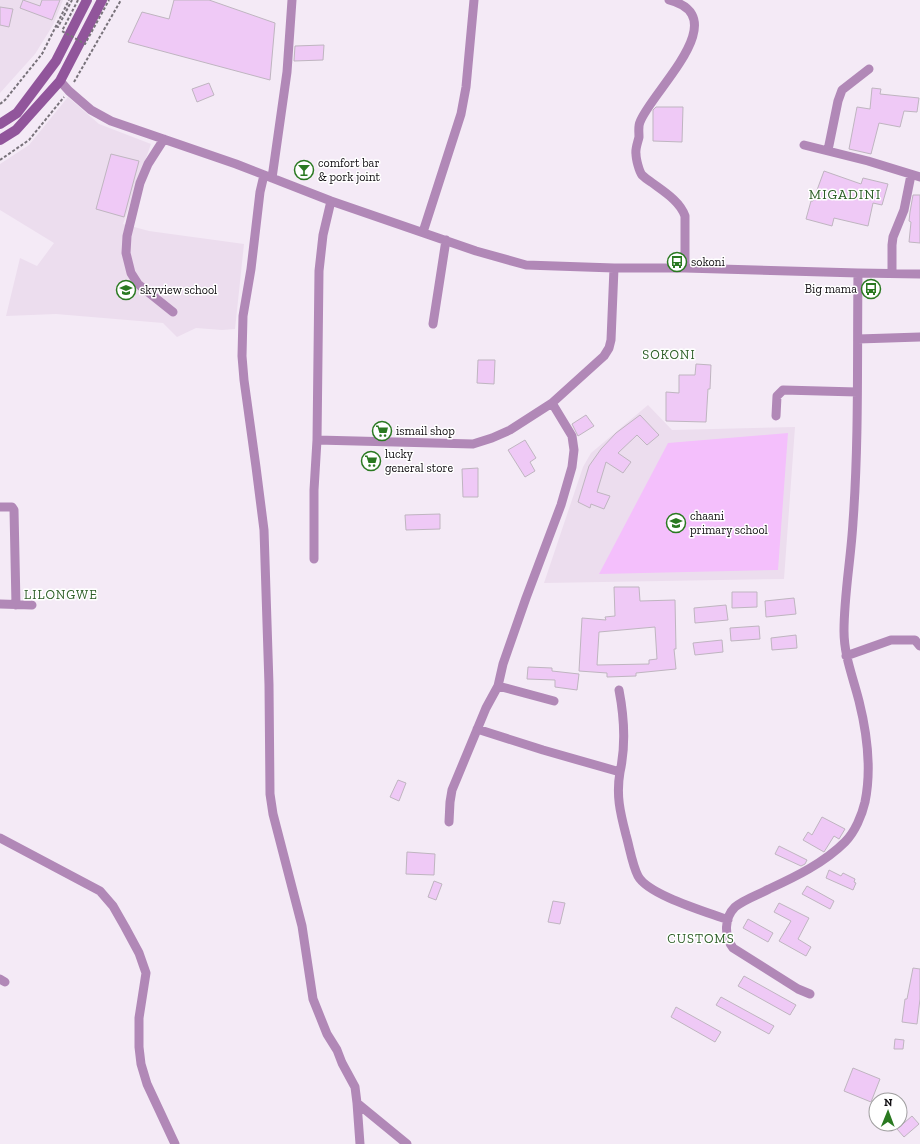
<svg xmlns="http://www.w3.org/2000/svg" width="920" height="1144" viewBox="0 0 920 1144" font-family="'Zilla Slab',serif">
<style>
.built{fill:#ecddee}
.green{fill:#f4bffc}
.building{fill:#efc9f6;stroke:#bfb5c0;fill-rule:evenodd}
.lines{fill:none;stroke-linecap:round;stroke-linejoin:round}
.path{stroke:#78727a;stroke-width:2;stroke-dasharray:3 2;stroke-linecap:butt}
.street{stroke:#b188b7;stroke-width:9}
.secondary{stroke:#91559b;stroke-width:10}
.path-bridge{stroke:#78727a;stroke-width:2;stroke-dasharray:3 2;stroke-linecap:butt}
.labels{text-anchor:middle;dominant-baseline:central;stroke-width:3;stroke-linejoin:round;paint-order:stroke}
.poi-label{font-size:12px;fill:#110e12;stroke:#fff;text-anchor:start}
.neighbourhood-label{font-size:13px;letter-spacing:1px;fill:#2b5c25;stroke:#fff}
.quarter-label{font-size:14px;letter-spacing:1px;fill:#2b5c25;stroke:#fff}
</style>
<rect width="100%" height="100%" fill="#f4eaf6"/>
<path class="built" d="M0,0H63L53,25L35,54L0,93Z
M68,97L99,124L151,144L123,224L149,231L244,244L235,329L222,330L196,328L177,337L163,323L56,314L6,316L20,258L37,266L54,243L0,210V164L29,145Z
M648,405L672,430L795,427L784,579L544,583L583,467L591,453Z"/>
<path class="green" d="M788,433L778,570L599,574L668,443Z"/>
<path class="building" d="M23,0L40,6L42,0H60L52,20L20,8Z
M174,0H209L275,23L270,80L128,42L142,12L169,19Z
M0,7L13,9L9,27L0,25Z
M324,45L323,60L294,61L295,46Z
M209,83L214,95L197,102L192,89Z
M872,88L881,89L880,94L919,98L917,112L904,111L900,127L879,123L871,154L849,149L857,107L870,109Z
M656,107H683L682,142L653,141V110Z
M111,154L139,161L124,217L96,209Z
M824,171L861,184L863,178L888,184L882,205L873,203L868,226L834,218L832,226L806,219L811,201H813Z
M913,195H920V243L909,242L911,222L909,221L910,212Z
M478,360H495L494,384L477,383Z
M696,364L711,365L710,389H708L706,422L666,421V392L679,393V375H695Z
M586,415L594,426L578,436L572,424Z
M640,415L659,435L647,445L637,435L618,453L631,462L623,473L606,462L597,492L610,496L604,509L591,504L590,508L578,502L589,466L601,449L616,433Z
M525,440L536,458L530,462L535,471L525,477L508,450Z
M478,468V497H463L462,469Z
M440,514V529L406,530L405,515Z
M614,587H639L640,601L675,600L676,649H674L676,669L636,673V676L607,677V673L579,671L582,618L606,620L605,617L615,616ZM655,627L657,659L649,660V664L597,665L599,632Z
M732,592H757V607L732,608Z
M794,598L796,614L766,617L765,601Z
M726,605L728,620L695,623L694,608Z
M759,626L760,639L731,641L730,628Z
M796,635L797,648L772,650L771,638Z
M722,640L723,652L695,655L693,643Z
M528,667L552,668V671L579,674L577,690L555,687V680L527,679Z
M398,780L406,783L399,801L390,797Z
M822,817L845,829L839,839L834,836L824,852L803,840L808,832L812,835Z
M779,846L807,860L805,864L801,866L775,854Z
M407,852L435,854L434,875L406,874Z
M829,870L841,876L843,873L855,879L854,882L856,883L853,890L826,878Z
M434,881L442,884L436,900L428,897Z
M807,886L834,901L830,909L802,894Z
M553,901L565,903L560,924L548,922Z
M779,903L809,918L798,939L811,947L806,956L779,941L791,921L774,912Z
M748,919L773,933L768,942L743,928Z
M913,968L920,969V999L917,1024L902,1022L905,999H907Z
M744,976L796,1005L790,1015L738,986Z
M721,997L774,1026L769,1034L716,1005Z
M676,1007L721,1032L715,1042L671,1017Z
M895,1039L904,1040L903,1049H894Z
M853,1068L880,1079L871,1102L844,1091Z
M912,1116L919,1124L904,1137L897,1129Z"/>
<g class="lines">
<path class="path" d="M56,26L58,27L72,0
M74,82L121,0
M0,104L5,100L42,54L69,0
M0,160L29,140L64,97"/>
<path class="street" d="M669,0C736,17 651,92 640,122C638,126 639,132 639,137C638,142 635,149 636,154C636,159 639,171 642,175C644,177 648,180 651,182C663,191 680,201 685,216V268
M60,81L69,91L91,110L111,121L236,164L331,201L476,251L526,265L614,268H685L858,273L920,274
M164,139L148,164L140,183L127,236L126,253L131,273L138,284L173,312
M804,145L868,161L920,177
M828,150L838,101L842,90L869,69
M264,175L260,192L251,269L243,316L242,356L244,380L256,467L264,530L269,685L270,794L273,814L302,926L313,999L327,1034L337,1050L342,1063L355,1087L357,1103L360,1144
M272,178L287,72L292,0
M423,232L461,114L466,87L474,0
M892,273V245L893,237L904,210L911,175
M433,324L446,240
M858,339L920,337
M776,416L777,396L783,390L857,392
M317,440L473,444L492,438L510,430L552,403L604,356L609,348L611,340L614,268
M0,507H12L14,510L16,605
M314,559V490L317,440L319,271L323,235L331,201
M0,604L32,605
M846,656L891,640H915L920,646
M498,686L554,701
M619,690C624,716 626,745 620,772
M477,729L543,750L620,772C616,795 620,812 626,835C630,849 632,864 638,876C648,895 707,912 728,920
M449,822L450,802L452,790L486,708L498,686L503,664L526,598L561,505L572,467L574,450L572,436L552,403
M0,838L100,891L113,906L125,927L139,953L146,973L139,1018V1047L141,1064L147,1084L175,1144
M0,979L5,982
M810,994L798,989L733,948C724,936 724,918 735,907C745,899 758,895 769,889C795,877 824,863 845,842C855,832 862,815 865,802C872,768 867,733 859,701C853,677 844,656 844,631C844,595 851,558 853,522C859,440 857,356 858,273
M357,1103L407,1144"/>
<path class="secondary" d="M0,124L17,113L56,61L87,0
M0,140L16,130L60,81L102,0"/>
<path class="path-bridge" d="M78,0L62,31L85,44L109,0"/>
</g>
<defs>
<symbol id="bar-ring" viewBox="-11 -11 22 22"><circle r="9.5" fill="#fff" stroke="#2a7921" stroke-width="1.5"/><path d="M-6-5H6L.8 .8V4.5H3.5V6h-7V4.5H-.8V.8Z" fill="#2a7921"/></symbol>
<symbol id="bus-ring" viewBox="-11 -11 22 22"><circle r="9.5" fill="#fff" stroke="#2a7921" stroke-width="1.5"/><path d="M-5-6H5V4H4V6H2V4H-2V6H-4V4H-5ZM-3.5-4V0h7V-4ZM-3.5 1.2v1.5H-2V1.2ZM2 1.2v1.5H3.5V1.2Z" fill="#2a7921"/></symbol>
<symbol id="school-ring" viewBox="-11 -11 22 22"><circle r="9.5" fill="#fff" stroke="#2a7921" stroke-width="1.5"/><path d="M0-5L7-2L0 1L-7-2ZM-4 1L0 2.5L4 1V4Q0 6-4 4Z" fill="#2a7921"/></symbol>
<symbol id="supermarket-ring" viewBox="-11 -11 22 22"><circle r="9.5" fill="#fff" stroke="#2a7921" stroke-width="1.5"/><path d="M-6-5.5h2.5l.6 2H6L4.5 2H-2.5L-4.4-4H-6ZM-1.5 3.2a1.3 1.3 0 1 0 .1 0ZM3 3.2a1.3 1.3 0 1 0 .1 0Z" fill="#2a7921"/></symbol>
</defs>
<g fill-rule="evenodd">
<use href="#bar-ring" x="293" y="159" width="22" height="22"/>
<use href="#bus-ring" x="666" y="251" width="22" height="22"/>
<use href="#bus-ring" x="860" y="278" width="22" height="22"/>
<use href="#school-ring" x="115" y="279" width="22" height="22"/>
<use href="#supermarket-ring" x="371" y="420" width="22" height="22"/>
<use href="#supermarket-ring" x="360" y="450" width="22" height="22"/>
<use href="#school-ring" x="665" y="512" width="22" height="22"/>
</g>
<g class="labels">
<g class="poi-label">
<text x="318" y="163">comfort bar<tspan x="318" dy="14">&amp; pork joint</tspan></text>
<text x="691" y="262">sokoni</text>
<text x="857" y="289" text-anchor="end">Big mama</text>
<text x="140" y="290">skyview school</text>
<text x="396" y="431">ismail shop</text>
<text x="385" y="454">lucky<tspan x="385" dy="14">general store</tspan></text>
<text x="690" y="516">chaani<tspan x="690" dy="14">primary school</tspan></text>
</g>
<g class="neighbourhood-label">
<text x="669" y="354">SOKONI</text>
<text x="61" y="594">LILONGWE</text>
<text x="701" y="938">CUSTOMS</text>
</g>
<g class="quarter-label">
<text x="845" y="194">MIGADINI</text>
</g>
</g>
<g transform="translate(888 1112) rotate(1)"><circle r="19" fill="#ffffff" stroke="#a09fa0"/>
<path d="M0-3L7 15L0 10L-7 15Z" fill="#2a7921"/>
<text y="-6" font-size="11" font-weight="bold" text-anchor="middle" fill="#110e12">N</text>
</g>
</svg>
